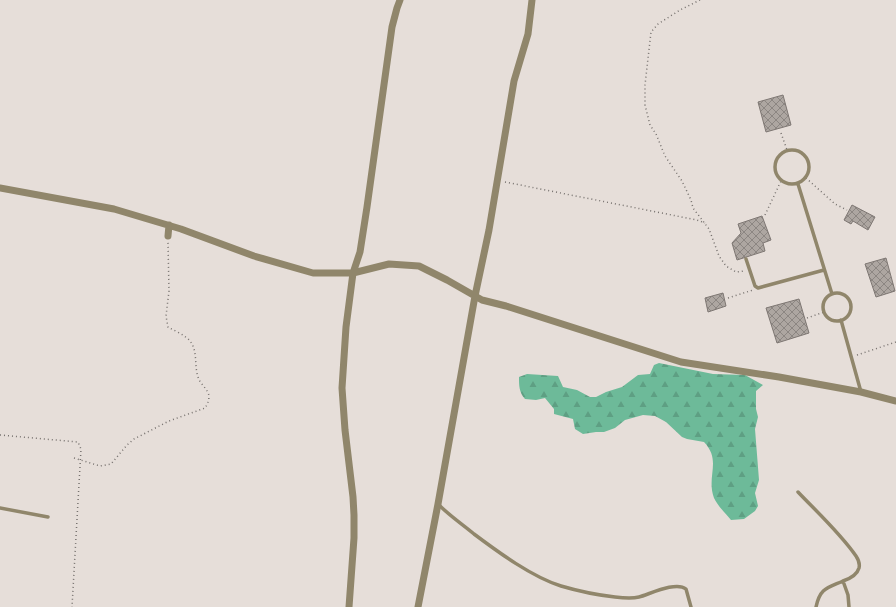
<svg xmlns="http://www.w3.org/2000/svg" width="896" height="607" viewBox="0 0 896 607" font-family="Montserrat,sans-serif">
<style>
.forest{fill:url(#forest-firs)}
.building{fill:url(#building-cross-hatch);stroke:#7e7773}
.lines{fill:none;stroke-linecap:round;stroke-linejoin:round}
.path{stroke:#77726f;stroke-width:1.5;stroke-dasharray:1 3;stroke-linecap:butt}
.service{stroke:#90866b;stroke-width:3.5}
.minor{stroke:#90866b;stroke-width:7}
</style>
<defs>
<pattern id="forest-firs" width="22" height="20" patternUnits="userSpaceOnUse"><rect width="22" height="20" fill="#6dba99"/><path d="M5 1l3.5 6h-7zM16 11l3.5 6h-7z" fill="#5e9f83"/></pattern>
<pattern id="building-cross-hatch" width="8" height="8" patternUnits="userSpaceOnUse"><rect width="8" height="8" fill="#ada6a1"/><path d="M0 0l8 8M0 8l8-8" fill="none" stroke="#8c8682"/></pattern>
</defs>
<rect width="100%" height="100%" fill="#e6ded9"/>
<path class="forest" d="M659,363L713,374L745,375L763,385L756,391V409L758,417L755,429L759,480L755,493L758,506L755,511L744,519L731,520C726,514 717,505 714,498C706,476 722,461 704,442L687,439L682,437L666,422L655,416L643,415L625,420L615,428L604,432H596L583,434L575,429L573,419L554,414V409L545,398L536,400L525,399C519,392 519,386 519,377L527,374L558,376L563,387L577,390L590,397H596L606,392L622,387L638,375L650,374L654,365Z"/>
<path class="building" d="M783,95L791,125L766,132L758,102Z
M852,205L875,217L868,230L853,221L851,224L844,220Z
M762,216L771,240L763,243L765,251L737,260L732,243L741,233L738,224Z
M886,258L895,291L876,297L865,264Z
M723,293L726,306L708,312L705,298Z
M799,299L809,333L777,343L766,308Z"/>
<g class="lines">
<path class="path" d="M700,0L680,10L658,24L651,32L645,85V105L650,125L656,134L665,156L682,181L691,200L693,208L709,229L719,256L726,266L736,272L744,271
M781,133L787,150
M806,178L835,204L847,210
M505,182L697,220L705,223
M765,215L781,181
M728,298L753,290
M807,318L824,312
M857,355L896,342
M0,435L78,442L81,449L72,607
M74,458L100,466L111,464L127,445L134,439L169,421L205,408C207,405 209,401 209,396C208,389 200,384 198,377C194,365 198,351 190,341C185,335 175,331 168,327L166,316L169,291L168,242"/>
<path class="service" d="M775 167a17 17 0 1 1 34 0a17 17 0 1 1-34 0Z
M798,184L832,294
M746,259L755,286L758,288L824,270
M823 307a14 14 0 1 1 28 0a14 14 0 1 1-28 0Z
M841,320L861,392
M798,492C817,512 840,533 856,556C858,559 860,564 859,568C857,575 849,579 843,581C827,588 820,588 816,607
M439,505C450,516 462,524 474,534C498,552 532,577 561,586C578,591 597,595 615,597C623,598 631,599 639,597C650,594 676,581 686,589L691,607
M0,508L48,517
M843,581L848,595L849,607"/>
<path class="minor" d="M0,188L114,209L181,229L254,256L313,273H353L389,264L419,266L447,280L482,300L506,306L681,362L779,377L861,392L896,401
M168,236L169,225
M349,607L354,538V515L353,497L345,430L342,388L346,327L353,273L360,252L367,207L392,27L397,8L400,0
M418,607L438,504L475,296L489,230L514,81L528,34L532,0"/>
</g>
</svg>
